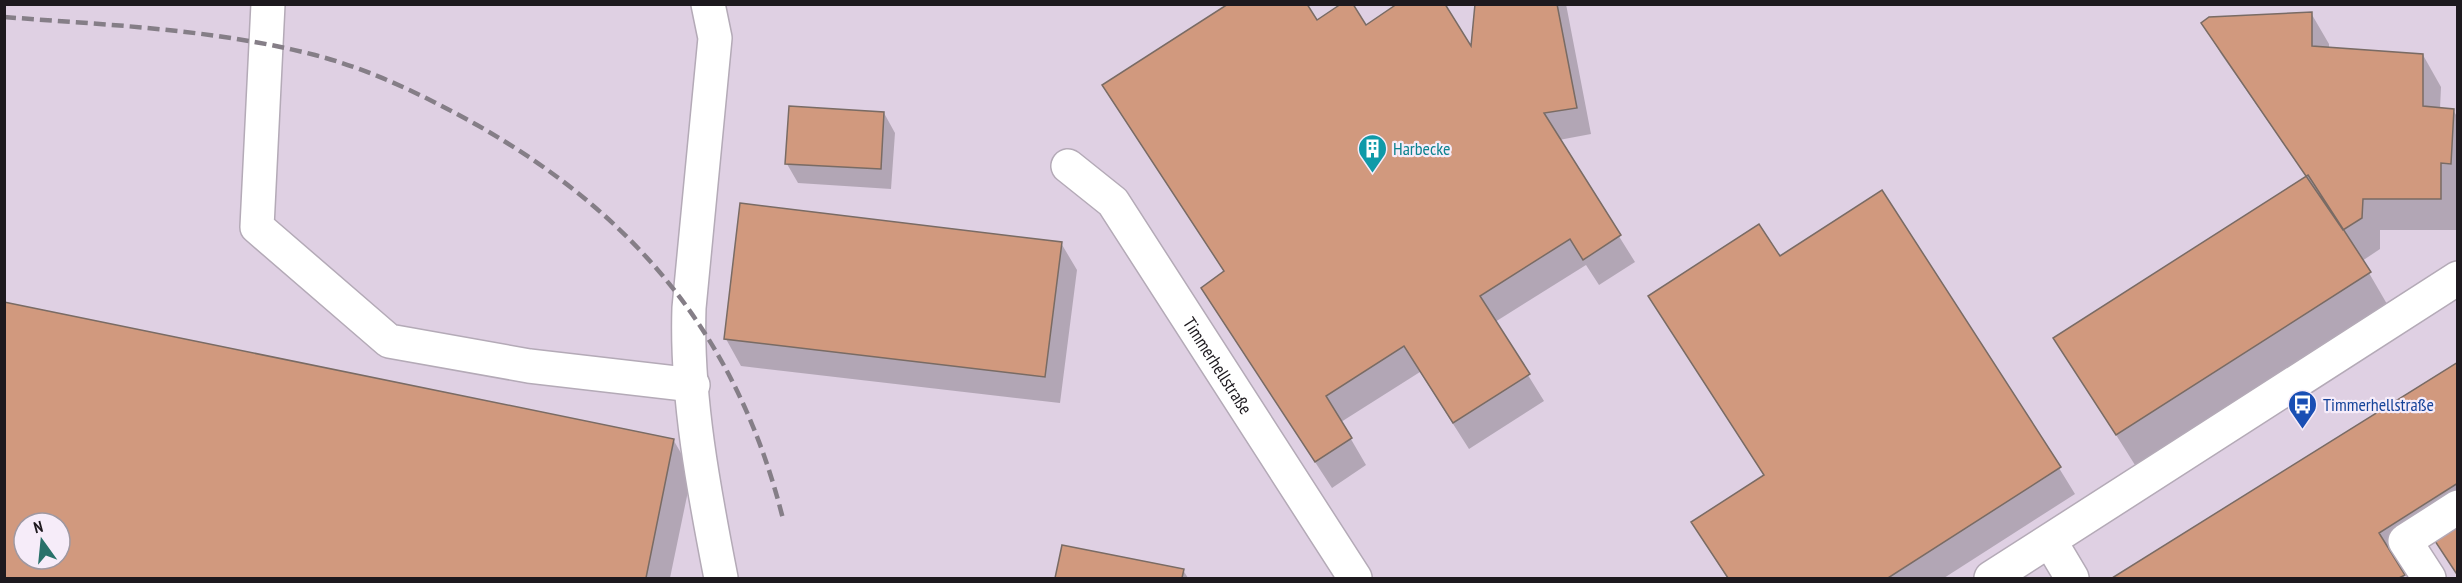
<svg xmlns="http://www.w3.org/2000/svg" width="2462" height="583" viewBox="0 0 2462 583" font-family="'PT Sans Narrow',sans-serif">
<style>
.built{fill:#dfd0e3;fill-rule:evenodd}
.shadow{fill:#0003;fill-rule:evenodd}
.building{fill:#d1997e;stroke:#796b64;stroke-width:1.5;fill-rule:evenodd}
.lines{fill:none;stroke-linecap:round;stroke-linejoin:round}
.minor-casing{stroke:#b4aab7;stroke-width:36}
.minor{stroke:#fff;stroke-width:33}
.rail{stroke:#857e87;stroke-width:4.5;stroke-dasharray:12 6;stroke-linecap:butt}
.labels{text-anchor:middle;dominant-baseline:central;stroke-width:4.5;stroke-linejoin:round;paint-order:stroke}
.culture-label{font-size:18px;fill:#0d838f;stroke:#f6ecf9;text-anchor:start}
.street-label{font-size:18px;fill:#1d191e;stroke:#f6ecf9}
.transit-label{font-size:18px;fill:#164399;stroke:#f6ecf9;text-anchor:start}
</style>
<rect width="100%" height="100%" fill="#e9dfec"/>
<path class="built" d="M4,5H2457V578H5ZM24,523H60V559H24Z"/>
<path class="shadow" d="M1476,4H1566L1591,134L1559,140L1635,262L1599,285L1586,265L1495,322L1544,401L1469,449L1420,372L1341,422L1366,465L1332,488L1219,315L1225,273L1104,85L1317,22L1366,27L1473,50Z
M2311,13L2329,44V49L2423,55L2441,87L2440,109L2453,110L2458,118V230H2380V249L2362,261L2387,304L2135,465L2055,338L2307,177L2221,54L2203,23Z
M884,113L895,133L891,189L798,183L787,164Z
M1061,243L1077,270L1060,403L741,366L726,339Z
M1779,258L2059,468L2075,494L1944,578H1727L1693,523L1765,477L1666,323Z
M4,303L674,441L692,472L670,578H4ZM24,523H60V559H24Z
M2458,364V576L2436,539L2396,564L2405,578H2114Z
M1063,546L1183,570L1188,578H1056Z"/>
<path class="building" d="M1228,4H1307L1317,20L1341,4H1353L1366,25L1397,4H1445L1471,46L1475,4H1557L1577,108L1544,113L1621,235L1583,260L1570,239L1480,296L1530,374L1453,423L1404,346L1326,396L1352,438L1315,462L1201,288L1224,271L1102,85Z
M2312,12V46L2423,54V106L2454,109L2451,164L2441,163V199H2363L2362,218L2343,230L2201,23L2209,17Z
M789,106L884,112L881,169L785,164Z
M2308,175L2371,272L2116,435L2053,338Z
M1882,190L2061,467L1888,578H1728L1691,522L1764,475L1648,296L1759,224L1780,256Z
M740,203L1062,242L1045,377L724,339Z
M4,302L674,439L646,578H4ZM24,523H60V559H24Z
M2458,362V483L2379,533L2405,575L2399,578H2112Z
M2458,527V576L2435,541Z
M1062,545L1184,569L1182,578H1055Z"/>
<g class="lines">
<defs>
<g id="minor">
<path d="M268,4L257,227L389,341L529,366L693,385"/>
<path d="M708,4L715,38L689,308C686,397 704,491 721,578"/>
<path id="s1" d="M1068,166L1113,202L1355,578"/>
<path d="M2050,541L2072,578"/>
<path d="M1991,578L2458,278"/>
<path d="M2429,578L2405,541L2458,507"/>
</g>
</defs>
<use href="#minor" class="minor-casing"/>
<use href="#minor" class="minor"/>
<path class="rail" d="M4,17C108,25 214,29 315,55C372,70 425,96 477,125C637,216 738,339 783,519"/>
</g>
<defs>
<symbol id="building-pin" viewBox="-11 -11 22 30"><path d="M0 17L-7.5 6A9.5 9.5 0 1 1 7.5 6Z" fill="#0f9aa8" stroke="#f6ecf9"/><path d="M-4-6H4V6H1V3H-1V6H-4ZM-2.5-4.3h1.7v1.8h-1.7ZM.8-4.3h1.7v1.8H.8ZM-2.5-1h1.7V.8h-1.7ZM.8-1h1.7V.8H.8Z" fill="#fff"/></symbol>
<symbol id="bus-pin" viewBox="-11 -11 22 30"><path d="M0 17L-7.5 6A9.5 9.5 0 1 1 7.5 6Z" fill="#1a4fb4" stroke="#f6ecf9"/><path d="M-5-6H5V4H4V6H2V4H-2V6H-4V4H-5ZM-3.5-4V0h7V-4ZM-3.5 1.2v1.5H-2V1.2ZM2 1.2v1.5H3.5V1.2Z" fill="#fff"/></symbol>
</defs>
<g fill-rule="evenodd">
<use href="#building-pin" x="1356" y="132" width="33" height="45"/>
<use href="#bus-pin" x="2286" y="388" width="33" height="45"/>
</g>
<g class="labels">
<g class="culture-label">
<text x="1393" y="148">Harbecke</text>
</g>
<g class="street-label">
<text stroke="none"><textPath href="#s1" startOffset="252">Timmerhellstraße</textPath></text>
</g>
<g class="transit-label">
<text x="2323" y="404">Timmerhellstraße</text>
</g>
</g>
<rect width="2462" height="583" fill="none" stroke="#1d191e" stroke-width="12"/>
<g transform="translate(42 541) rotate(345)"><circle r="28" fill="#f6ecf9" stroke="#9f98a1" stroke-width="1.5"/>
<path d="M0-4.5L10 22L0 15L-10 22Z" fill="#29716a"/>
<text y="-9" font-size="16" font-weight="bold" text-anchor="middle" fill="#1d191e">N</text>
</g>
</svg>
